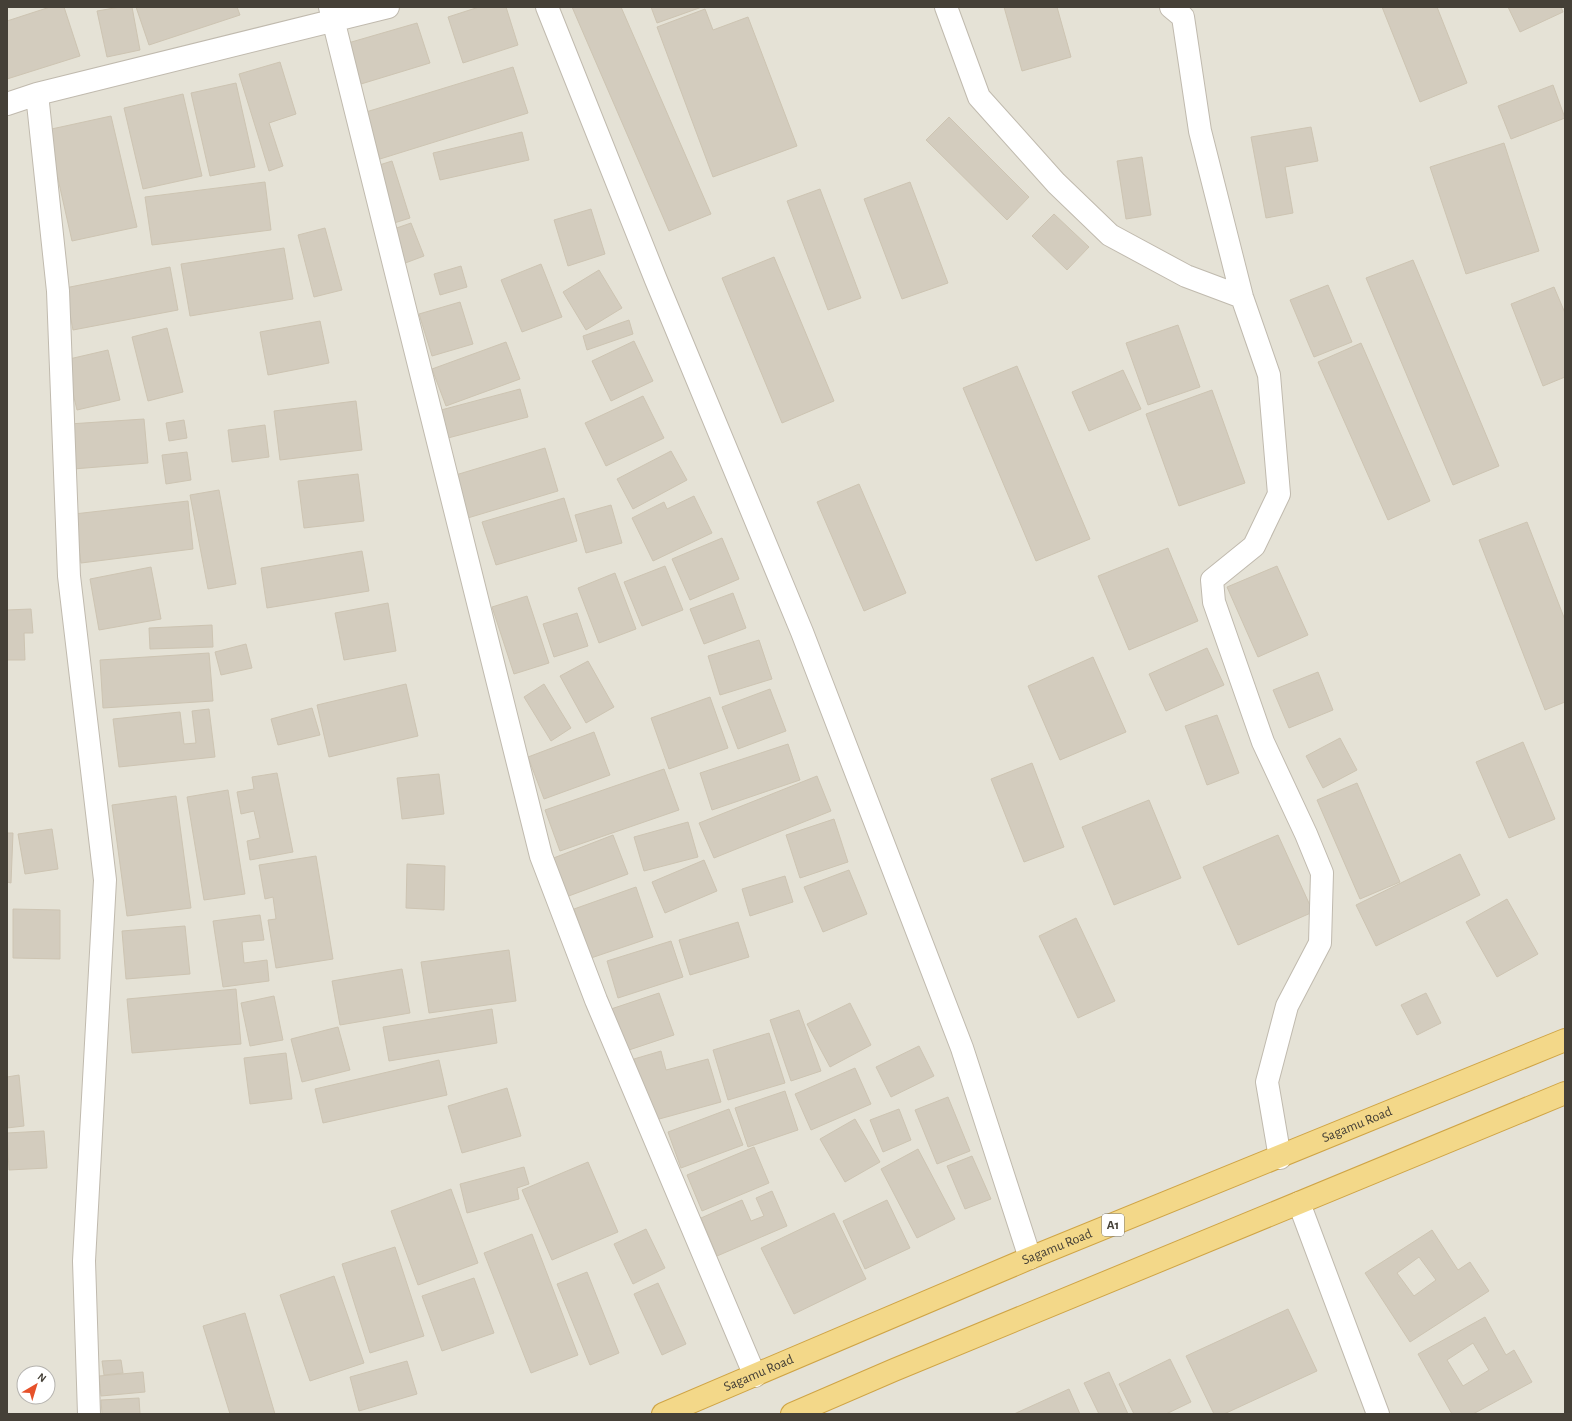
<svg xmlns="http://www.w3.org/2000/svg" width="1572" height="1421" viewBox="0 0 1572 1421" font-family="'Alegreya Sans',sans-serif">
<style>
.residential{fill:#e5e2d6;fill-rule:evenodd}
.building{fill:#d3ccbe;stroke:#cdc4b2;fill-rule:evenodd}
.lines{fill:none;stroke-linecap:round;stroke-linejoin:round}
.minor-casing{stroke:#c0baae;stroke-width:24}
.trunk-casing{stroke:#cfa445;stroke-width:24}
.minor{stroke:#fff;stroke-width:22}
.trunk{stroke:#f3d889;stroke-width:22}
.labels{text-anchor:middle;dominant-baseline:central;stroke-width:3;stroke-linejoin:round;paint-order:stroke}
.shield{fill:#fff;stroke:#7d7973;stroke-width:1}
.shield-label{font-size:13px;font-weight:bold;fill:#454037}
.street-label{font-size:14px;fill:#454037;stroke:#fff}
</style>
<rect width="100%" height="100%" fill="#f2efe7"/>
<path class="residential" d="M7,7H1565V1414H7ZM24,1373H48V1397H24Z"/>
<path class="building" d="M50,7H64L80,56L7,79V21Z
M120,7H132L140,50L107,57L97,11Z
M136,7H237L240,15L149,45Z
M479,7H506L518,45L463,63L448,17Z
M572,7H621L711,214L669,231Z
M651,7H702L657,23Z
M1004,7H1057L1071,57L1022,71Z
M1382,7H1437L1467,83L1420,102Z
M1508,7H1561L1563,12L1520,32Z
M705,9L713,30L748,17L797,146L713,177L657,27Z
M417,23L430,63L361,84L348,43Z
M280,62L296,114L269,123L283,166L269,171L239,74Z
M513,67L528,113L380,159L366,112Z
M236,83L255,167L210,176L191,93Z
M1553,85L1565,118L1511,139L1498,106Z
M183,94L202,176L143,189L124,108Z
M111,116L137,227L72,241L47,130Z
M949,117L1029,197L1007,220L926,140Z
M1311,127L1318,161L1285,167L1293,213L1266,218L1251,137Z
M522,132L529,160L440,180L433,153Z
M1504,143L1539,251L1466,274L1430,167Z
M1142,157L1151,215L1126,219L1117,161Z
M392,161L410,218L391,224L373,167Z
M265,182L271,230L152,245L145,197Z
M910,182L948,283L902,299L864,199Z
M820,189L861,298L828,310L787,201Z
M591,209L605,254L568,266L554,220Z
M1054,214L1089,247L1067,270L1032,236Z
M411,223L424,256L400,265L388,231Z
M325,228L342,290L314,297L298,235Z
M284,248L293,299L190,316L181,264Z
M774,257L834,401L782,423L722,278Z
M1413,260L1499,466L1453,485L1366,278Z
M541,264L562,317L522,332L501,280Z
M461,266L467,287L440,295L434,274Z
M170,267L178,310L73,330L65,288Z
M599,270L622,308L586,330L563,292Z
M1328,285L1352,342L1314,357L1290,300Z
M1554,287L1565,313V377L1543,386L1511,304Z
M460,302L473,344L432,356L419,314Z
M629,320L633,334L587,350L583,336Z
M320,321L329,363L268,375L260,332Z
M1178,325L1200,387L1148,405L1126,343Z
M167,328L183,392L148,401L132,337Z
M634,341L653,381L611,401L592,361Z
M506,342L520,379L446,406L432,369Z
M1361,343L1430,501L1388,520L1318,362Z
M108,350L120,400L77,410L65,360Z
M1017,366L1090,539L1036,561L963,388Z
M1123,370L1141,409L1089,431L1072,392Z
M520,389L528,417L448,438L441,410Z
M1212,390L1245,483L1179,506L1146,414Z
M643,396L664,438L606,466L585,423Z
M356,401L362,450L280,460L274,411Z
M144,419L148,463L73,469L69,424Z
M184,420L187,438L169,441L166,423Z
M265,425L269,457L232,462L228,430Z
M545,448L558,491L461,520L449,477Z
M671,451L687,480L633,509L617,479Z
M187,452L191,480L166,484L162,455Z
M358,474L364,521L304,528L298,481Z
M859,484L906,593L864,611L817,502Z
M219,490L236,584L208,589L190,495Z
M694,496L712,533L653,561L632,518L664,502L667,509Z
M564,498L577,541L496,565L482,522Z
M188,501L193,549L81,563L74,514Z
M611,505L622,543L586,553L575,515Z
M1527,522L1565,620V702L1545,710L1479,540Z
M722,538L739,579L690,600L672,559Z
M1168,548L1198,621L1129,650L1098,576Z
M362,551L369,591L267,608L261,568Z
M665,566L683,610L642,626L624,582Z
M1277,566L1308,635L1258,657L1227,587Z
M151,567L161,619L99,630L90,579Z
M615,573L636,629L599,643L578,588Z
M733,593L746,628L704,644L690,609Z
M527,596L549,663L514,674L492,607Z
M388,603L396,651L344,660L335,613Z
M31,609L33,633H24L25,660H7V610Z
M577,613L588,646L554,657L543,624Z
M212,625L213,647L150,649L149,628Z
M759,640L772,679L720,695L708,656Z
M246,644L252,668L221,675L215,652Z
M1207,648L1224,685L1166,711L1149,674Z
M209,653L213,701L103,708L100,660Z
M1093,657L1126,732L1060,760L1028,686Z
M588,661L614,707L586,723L560,676Z
M1318,672L1333,710L1289,728L1273,690Z
M406,684L418,736L329,757L317,705Z
M544,684L571,728L551,741L524,697Z
M770,689L786,731L738,749L722,707Z
M710,697L728,748L669,769L651,718Z
M312,708L320,735L278,745L271,719Z
M209,709L215,757L119,767L113,719L180,712L184,744L196,743L192,711Z
M1217,715L1239,773L1207,785L1185,726Z
M594,732L610,775L544,799L528,757Z
M1340,738L1357,770L1323,788L1306,756Z
M1523,742L1555,819L1509,838L1476,762Z
M788,744L800,780L712,810L700,773Z
M1032,763L1064,847L1024,862L991,779Z
M664,769L679,810L560,851L545,810Z
M277,773L293,852L250,860L247,841L260,838L254,811L241,814L237,792L254,789L252,777Z
M439,774L444,814L402,819L397,778Z
M817,776L831,811L714,858L699,823Z
M1357,783L1400,882L1360,899L1317,800Z
M228,790L245,894L204,900L187,797Z
M176,796L191,908L127,916L112,805Z
M1149,800L1181,878L1114,905L1082,827Z
M834,819L848,862L800,878L786,835Z
M688,822L698,857L644,871L634,837Z
M52,829L58,869L25,874L18,834Z
M7,833H13L11,883L7,882Z
M613,835L628,874L566,897L551,859Z
M1278,835L1313,912L1238,945L1203,867Z
M1460,854L1480,895L1376,946L1356,905Z
M316,856L333,959L276,968L268,920L276,919L273,897L265,899L259,865Z
M704,860L717,891L665,913L652,882Z
M407,864L445,866L444,910L406,908Z
M849,870L867,914L823,932L804,887Z
M785,876L793,902L750,916L742,889Z
M636,887L653,937L591,958L574,909Z
M1507,899L1538,954L1497,977L1466,922Z
M13,909L60,910V959L13,958Z
M260,915L264,940L242,942L244,963L267,960L269,981L223,987L213,921Z
M1076,918L1115,1001L1078,1018L1039,936Z
M738,922L749,957L690,975L679,940Z
M185,926L190,974L126,979L122,931Z
M671,941L683,977L618,998L607,961Z
M509,950L516,1001L429,1013L421,962Z
M402,969L410,1013L340,1025L332,981Z
M236,989L241,1044L132,1053L127,999Z
M659,993L674,1035L626,1051L611,1009Z
M1426,993L1441,1023L1417,1035L1401,1005Z
M274,996L283,1040L250,1046L241,1003Z
M850,1003L871,1045L830,1067L807,1024Z
M492,1009L497,1043L389,1061L383,1027Z
M799,1010L821,1071L791,1081L770,1020Z
M338,1027L350,1070L302,1082L291,1039Z
M769,1033L785,1083L728,1100L713,1050Z
M919,1046L934,1076L891,1097L876,1067Z
M661,1051L666,1070L708,1059L721,1102L652,1121L634,1059Z
M286,1053L292,1099L250,1104L244,1058Z
M439,1060L447,1095L323,1123L315,1089Z
M855,1068L871,1104L811,1130L795,1094Z
M19,1075L24,1126L7,1128V1077Z
M507,1088L521,1136L462,1153L448,1106Z
M785,1091L798,1130L748,1147L735,1108Z
M948,1097L970,1151L937,1164L915,1110Z
M729,1109L743,1145L681,1168L668,1132Z
M899,1109L911,1140L883,1152L870,1120Z
M855,1119L880,1162L845,1182L820,1139Z
M44,1131L47,1168L9,1170L7,1133Z
M754,1147L769,1183L702,1211L687,1175Z
M918,1149L955,1219L917,1238L881,1169Z
M972,1156L991,1199L965,1209L947,1166Z
M588,1162L618,1232L552,1260L522,1190Z
M524,1167L529,1184L517,1188L519,1199L467,1213L460,1184Z
M451,1189L478,1263L418,1285L391,1211Z
M772,1191L787,1226L717,1256L701,1218L742,1200L751,1221L764,1216L756,1198Z
M887,1200L910,1248L865,1269L843,1221Z
M834,1213L866,1279L794,1314L761,1248Z
M646,1229L665,1268L633,1284L614,1244Z
M1432,1230L1458,1270L1470,1262L1489,1291L1410,1342L1365,1273ZM1419,1257L1436,1280L1414,1296L1397,1273Z
M532,1234L578,1355L531,1373L484,1253Z
M395,1247L424,1336L370,1353L342,1264Z
M587,1272L619,1353L590,1365L557,1284Z
M334,1276L364,1363L310,1381L280,1295Z
M474,1278L494,1333L442,1351L422,1296Z
M658,1283L686,1344L662,1355L634,1294Z
M1288,1309L1317,1371L1224,1414H1214L1186,1356Z
M245,1313L275,1414H230L203,1326Z
M1485,1317L1506,1355L1514,1350L1532,1382L1473,1414H1452L1418,1354ZM1473,1343L1489,1370L1463,1386L1447,1360Z
M1170,1359L1191,1402L1166,1414H1134L1119,1384Z
M121,1360L123,1373L104,1375L102,1361Z
M407,1361L417,1394L359,1411L350,1377Z
M143,1372L145,1392L101,1396L99,1376Z
M1109,1372L1128,1414H1099L1084,1383Z
M1069,1389L1080,1414H1014Z
M139,1398L140,1414H102L101,1400Z"/>
<g class="lines">
<defs>
<path id="minor" d="M330,7L541,856L596,1000L755,1376
M547,7L656,280L802,632L962,1048L1030,1258
M946,7L979,97L1056,183L1110,235L1186,276L1242,297
M1171,7L1183,17L1200,131L1242,297L1269,375L1279,494L1254,546L1212,580L1214,602L1263,742L1306,834L1322,873L1320,943L1287,1006L1267,1082L1280,1158
M37,94L58,291L69,576L105,880L84,1261L89,1414
M7,104L37,94L388,7
M1299,1203L1378,1414"/>
<g id="trunk">
<path id="s1" d="M663,1414L1030,1258L1565,1040"/>
<path d="M792,1414L894,1370L1565,1093"/>
</g>
</defs>
<use href="#minor" class="minor-casing"/>
<use href="#trunk" class="trunk-casing"/>
<use href="#minor" class="minor"/>
<use href="#trunk" class="trunk"/>
</g>
<g class="labels">
<rect class="shield" x="1102" y="1214" width="22" height="22" rx="3"/>
<g class="shield-label">
<text x="1113" y="1225">A1</text>
</g>
<g class="street-label">
<text stroke="none"><textPath href="#s1" startOffset="752">Sagamu Road</textPath></text>
<text stroke="none"><textPath href="#s1" startOffset="428">Sagamu Road</textPath></text>
<text stroke="none"><textPath href="#s1" startOffset="104">Sagamu Road</textPath></text>
</g>
</g>
<rect width="1572" height="1421" fill="none" stroke="#454037" stroke-width="16"/>
<g transform="translate(36 1385) rotate(38)"><circle r="19" fill="#ffffff" stroke="#b5b3af"/>
<path d="M0-3L7 15L0 10L-7 15Z" fill="#e6512a"/>
<text y="-6" font-size="11" font-weight="bold" text-anchor="middle" fill="#454037">N</text>
</g>
</svg>
